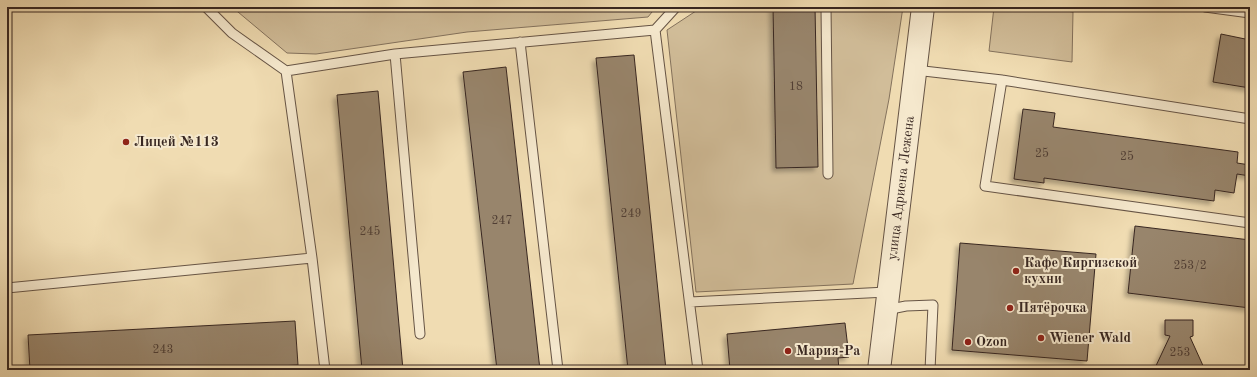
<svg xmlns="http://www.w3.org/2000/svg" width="1257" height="377" viewBox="0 0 1257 377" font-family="'Old Standard TT',serif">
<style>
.green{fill:#d1bd99;stroke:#84725d}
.building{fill:#98856c;stroke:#382721;filter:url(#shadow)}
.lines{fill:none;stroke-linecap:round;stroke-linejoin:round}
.service-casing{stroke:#665445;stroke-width:11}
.tertiary-casing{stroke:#665445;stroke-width:24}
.service{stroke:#f5e8cd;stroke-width:9}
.tertiary{stroke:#f5e8cd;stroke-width:22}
.poi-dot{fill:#8f2418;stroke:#f5e8cd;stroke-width:1.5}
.labels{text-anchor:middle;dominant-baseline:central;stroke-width:4;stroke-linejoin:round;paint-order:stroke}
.number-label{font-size:12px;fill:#503e34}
.poi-label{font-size:14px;font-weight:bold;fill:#382721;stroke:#f5e8cd;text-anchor:start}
.street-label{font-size:14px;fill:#382721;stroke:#f5e8cd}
</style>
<defs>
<filter id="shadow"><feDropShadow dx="-3.5" dy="3.5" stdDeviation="2" flood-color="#0004"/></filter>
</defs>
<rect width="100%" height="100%" fill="#f0dcb2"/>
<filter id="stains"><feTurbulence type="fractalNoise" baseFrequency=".005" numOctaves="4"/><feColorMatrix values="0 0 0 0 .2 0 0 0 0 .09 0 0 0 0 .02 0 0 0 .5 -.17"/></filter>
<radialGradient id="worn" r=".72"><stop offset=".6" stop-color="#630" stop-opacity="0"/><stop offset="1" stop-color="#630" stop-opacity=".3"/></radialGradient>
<path class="green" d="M232,7H656L648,17L467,32L316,54L287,53Z
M702,7H903L889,99L853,284L696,292L667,30Z
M994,7H1037L1073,12L1072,62L989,51Z"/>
<path class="building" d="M773,7H815L818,167L776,168Z
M1221,34L1250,40V88L1213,82Z
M634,55L666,370H628L596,58Z
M506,67L540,370H497L463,72Z
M378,91L403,370H362L337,95Z
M1023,109L1055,113L1053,127L1238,152L1237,163L1250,165V176L1237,174L1234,193L1215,190L1214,201L1044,178V183L1014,179Z
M1135,226L1250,240V308L1128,293Z
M960,243L1096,254L1087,361L952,350Z
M1165,320H1193V336L1190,337L1205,370H1154L1170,336L1165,335Z
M295,321L298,365L201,370H30L28,335Z
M845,323L849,357L838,358L839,370H730L727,334Z"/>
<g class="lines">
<defs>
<path id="service" d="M206,7L232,33L286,71L395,54L655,30L676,7
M826,7L828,174
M1205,7L1250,13
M655,30L698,370
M520,42L558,370
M395,54L420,334
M915,70L1002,80L1250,119
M286,71L312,258L325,370
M1002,80L985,186L1250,223
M7,288L312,258
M690,302L887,292
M886,310L906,306L933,305L930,370"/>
<path id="tertiary" d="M879,370L923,7"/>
</defs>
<use href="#service" class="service-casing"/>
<use href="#tertiary" class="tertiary-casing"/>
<use href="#service" class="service"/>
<use href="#tertiary" class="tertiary"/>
</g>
<g class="poi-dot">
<circle cx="126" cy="142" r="4"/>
<circle cx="1016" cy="271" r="4"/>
<circle cx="1010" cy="308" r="4"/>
<circle cx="1041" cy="338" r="4"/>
<circle cx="968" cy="342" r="4"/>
<circle cx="788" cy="351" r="4"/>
</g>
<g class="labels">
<g class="number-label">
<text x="796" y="87">18</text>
<text x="1042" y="154">25</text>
<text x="1127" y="157">25</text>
<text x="631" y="214">249</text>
<text x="502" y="221">247</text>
<text x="370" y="232">245</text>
<text x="1190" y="266">253/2</text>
<text x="163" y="350">243</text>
<text x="1180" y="353">253</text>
</g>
<g class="poi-label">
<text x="134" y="142">Лицей №113</text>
<text x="1024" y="263">Кафе Киргизской<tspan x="1024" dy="16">кухни</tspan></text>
<text x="1018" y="308">Пятёрочка</text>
<text x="1049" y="338">Wiener Wald</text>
<text x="976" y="342">Ozon</text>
<text x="796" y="351">Мария-Ра</text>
</g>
<g class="street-label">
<text transform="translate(901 188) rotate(-83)">улица Адриена Лежена</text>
</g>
</g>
<rect width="1257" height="377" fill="none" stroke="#f0dcb2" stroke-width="24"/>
<rect x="8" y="8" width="1241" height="361" fill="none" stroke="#382721" stroke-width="2"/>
<rect x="12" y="12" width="1233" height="353" fill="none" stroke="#382721"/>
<rect width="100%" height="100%" filter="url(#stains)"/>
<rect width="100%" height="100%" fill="url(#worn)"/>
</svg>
